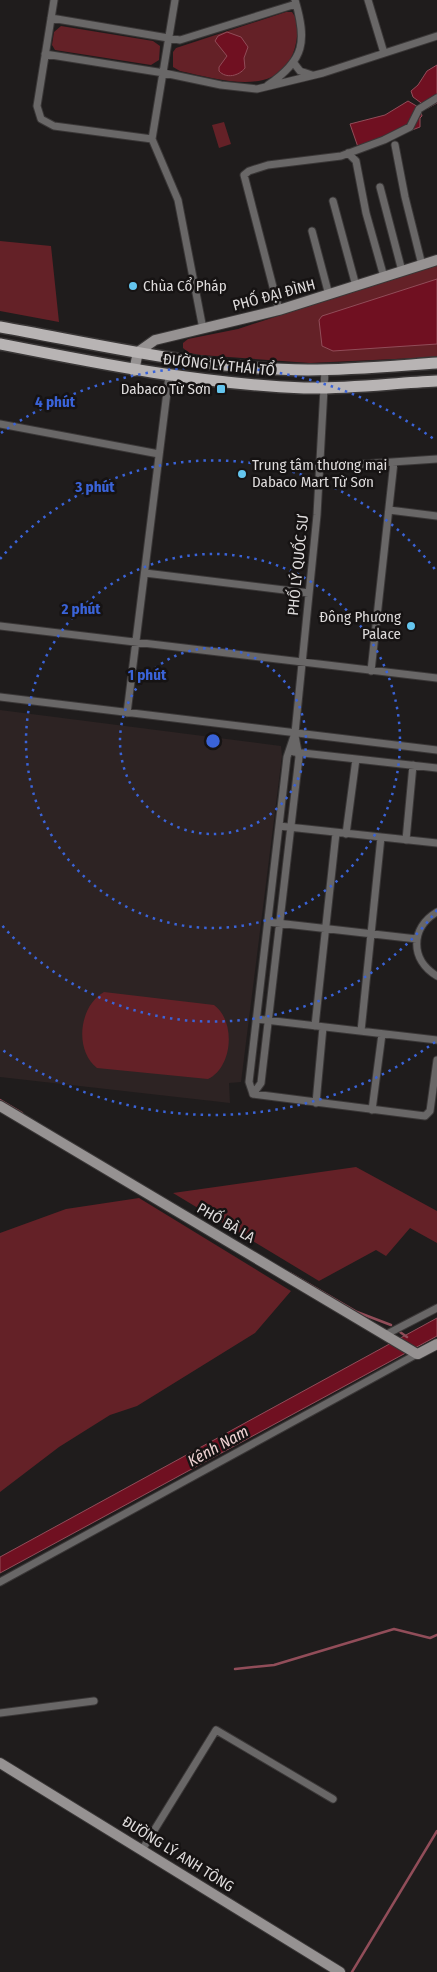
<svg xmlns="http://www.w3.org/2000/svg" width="437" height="1972" viewBox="0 0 437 1972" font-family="'Fira Sans Condensed',sans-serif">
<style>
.built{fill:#2d2323}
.green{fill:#642127}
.water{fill:#701021;stroke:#914d59}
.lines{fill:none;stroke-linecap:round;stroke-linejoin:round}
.stream{stroke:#914d59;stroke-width:2.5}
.street-casing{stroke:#3a3737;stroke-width:9}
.secondary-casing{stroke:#3a3737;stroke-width:12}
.primary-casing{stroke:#3a3737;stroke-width:14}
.street{stroke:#696767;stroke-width:7}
.secondary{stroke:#969292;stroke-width:10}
.primary{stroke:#b8b4b4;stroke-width:11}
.ring{fill:none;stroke:#3a63d8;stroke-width:2.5;stroke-dasharray:2.5 5}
.poi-dot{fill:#64c5ee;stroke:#161313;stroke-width:2}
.labels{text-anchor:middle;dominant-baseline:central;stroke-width:5;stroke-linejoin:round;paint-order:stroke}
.poi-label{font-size:15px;fill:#dedbdb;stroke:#161313;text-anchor:start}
.street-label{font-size:15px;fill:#dedbdb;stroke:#161313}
.water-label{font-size:16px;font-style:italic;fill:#efd3d3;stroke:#161313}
.centre{fill:#3a63d8;stroke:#161313;stroke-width:2.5}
.ring-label{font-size:15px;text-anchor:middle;font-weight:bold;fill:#3a63d8;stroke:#161313;stroke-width:5;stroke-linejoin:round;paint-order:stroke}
</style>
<rect width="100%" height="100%" fill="#1f1c1c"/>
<path class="built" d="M0,710L281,746L282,756L241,1082L229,1083L230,1103L0,1077Z"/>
<path class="green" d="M286,12H292L298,21C298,102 233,83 180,71L173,67V52L176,48Z
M61,26L153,41L160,46L159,60L151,65L55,50L52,45L54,32Z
M224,122L231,144L219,148L212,125Z
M0,241L51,246L59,322L0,311Z
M437,264V357L310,363L201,355L189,353L183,348V343L188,339L238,329Z
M104,992L214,1005C236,1021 233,1067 208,1079L97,1068C74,1050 79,1006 104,992Z
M356,1167L437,1211V1243L410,1228L386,1256L376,1250L319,1281L173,1193Z
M139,1198L291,1291L255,1333L137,1406L110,1415L59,1447L0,1492V1233L66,1209Z"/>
<path class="water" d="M227,32L241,37L248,47L244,58L245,68C239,76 226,79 219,71V67L227,56L215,41L218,36Z
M437,65V103L428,108L413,97L411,91L418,85L427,71Z
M408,101L420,108L422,116L420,118V127L359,150L350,124L385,115Z
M437,279V344L333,351L322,346L319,320L322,316Z
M437,1318V1336L0,1573V1557Z"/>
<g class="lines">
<path class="stream" d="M0,1100L22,1113
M290,1273L357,1312L391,1325
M400,1332L407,1337
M235,1669L274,1665L394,1629L430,1638L437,1635
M352,1972L437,1831"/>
<defs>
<path id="street" d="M54,0L37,106L41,119L54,126L152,139
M175,0L152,139L178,200L203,329
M368,0L384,53
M51,18L180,40L296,4
M45,54L164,73L221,85L257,89L323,73L437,36
M293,62L300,71L312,75
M268,85C305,60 307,41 295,0
M395,145L405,197L422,265
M348,153L356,161L366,213L384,277
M380,187L402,271
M333,201L356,286
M312,231L329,295
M279,310L244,175L249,171L268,165L341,156L384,140L410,127L419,109L437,98
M0,424L159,454
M318,467L437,459
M389,510L437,516
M145,573L309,593
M0,626L437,678
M371,671L394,462
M0,697L437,750
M127,713L169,376
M294,752L437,768
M279,826L437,843
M346,834L356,759
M406,840L413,765
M437,912C410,928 410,960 437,976
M268,922L417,939
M257,1019L437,1040
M315,1026L336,833
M361,1031L381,837
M253,1094L249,1082L287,757L295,733L317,515L325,370
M253,1094L261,1083L299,757L295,736
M253,1094L425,1116L430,1111L437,1060
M316,1103L323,1027
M372,1110L382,1034
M387,1334L437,1308
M0,1582L417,1354
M0,1713L94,1701
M142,1850L216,1730L333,1799"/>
<path id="secondary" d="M134,371L138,352L155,340L279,310L437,260
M0,1106L417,1354
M418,1354L437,1344
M0,1763L340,1972"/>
<path id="primary" d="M0,327C101,345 205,370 308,370C351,370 394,366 437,363
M0,344C101,364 201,384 304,388C348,389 393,383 437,381"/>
</defs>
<use href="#street" class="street-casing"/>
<use href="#secondary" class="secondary-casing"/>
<use href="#primary" class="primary-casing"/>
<use href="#street" class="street"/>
<use href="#secondary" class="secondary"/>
<use href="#primary" class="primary"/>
</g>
<g class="ring">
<circle cx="213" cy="741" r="93"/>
<circle cx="213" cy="741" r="187"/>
<path d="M437 910A280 280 0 0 1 0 923M0 559A280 280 0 0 1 437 572"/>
<path d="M435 1042A374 374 0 0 1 1 1049M1 433A374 374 0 0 1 435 440"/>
</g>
<g class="poi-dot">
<circle cx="133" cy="286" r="5"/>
<rect x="216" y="384" width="10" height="10" rx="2.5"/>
<circle cx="242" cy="474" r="5"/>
<circle cx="411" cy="626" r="5"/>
</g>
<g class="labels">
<g class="poi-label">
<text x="143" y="286">Chùa Cổ Pháp</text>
<text x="211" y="389" text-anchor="end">Dabaco Từ Sơn</text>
<text x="252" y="465">Trung tâm thương mại<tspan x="252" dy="17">Dabaco Mart Từ Sơn</tspan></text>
<text x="401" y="617" text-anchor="end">Đông Phương<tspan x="401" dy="17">Palace</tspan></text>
</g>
<g class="street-label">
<text transform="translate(274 295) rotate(-15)">PHỐ ĐẠI ĐÌNH</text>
<text transform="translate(219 365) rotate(6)">ĐƯỜNG LÝ THÁI TỔ</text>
<text transform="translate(298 565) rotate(-84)">PHỐ LÝ QUỐC SƯ</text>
<text transform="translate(226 1223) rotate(30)">PHỐ BÀ LA</text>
<text transform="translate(178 1854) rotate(32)">ĐƯỜNG LÝ ANH TÔNG</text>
</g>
<g class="water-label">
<text transform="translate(218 1446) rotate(-29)">Kênh Nam</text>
</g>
</g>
<circle cx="213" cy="741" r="8" class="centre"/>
<g class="ring-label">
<text x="55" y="407">4 phút</text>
<text x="95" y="492">3 phút</text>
<text x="81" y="614">2 phút</text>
<text x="147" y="680">1 phút</text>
</g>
</svg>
